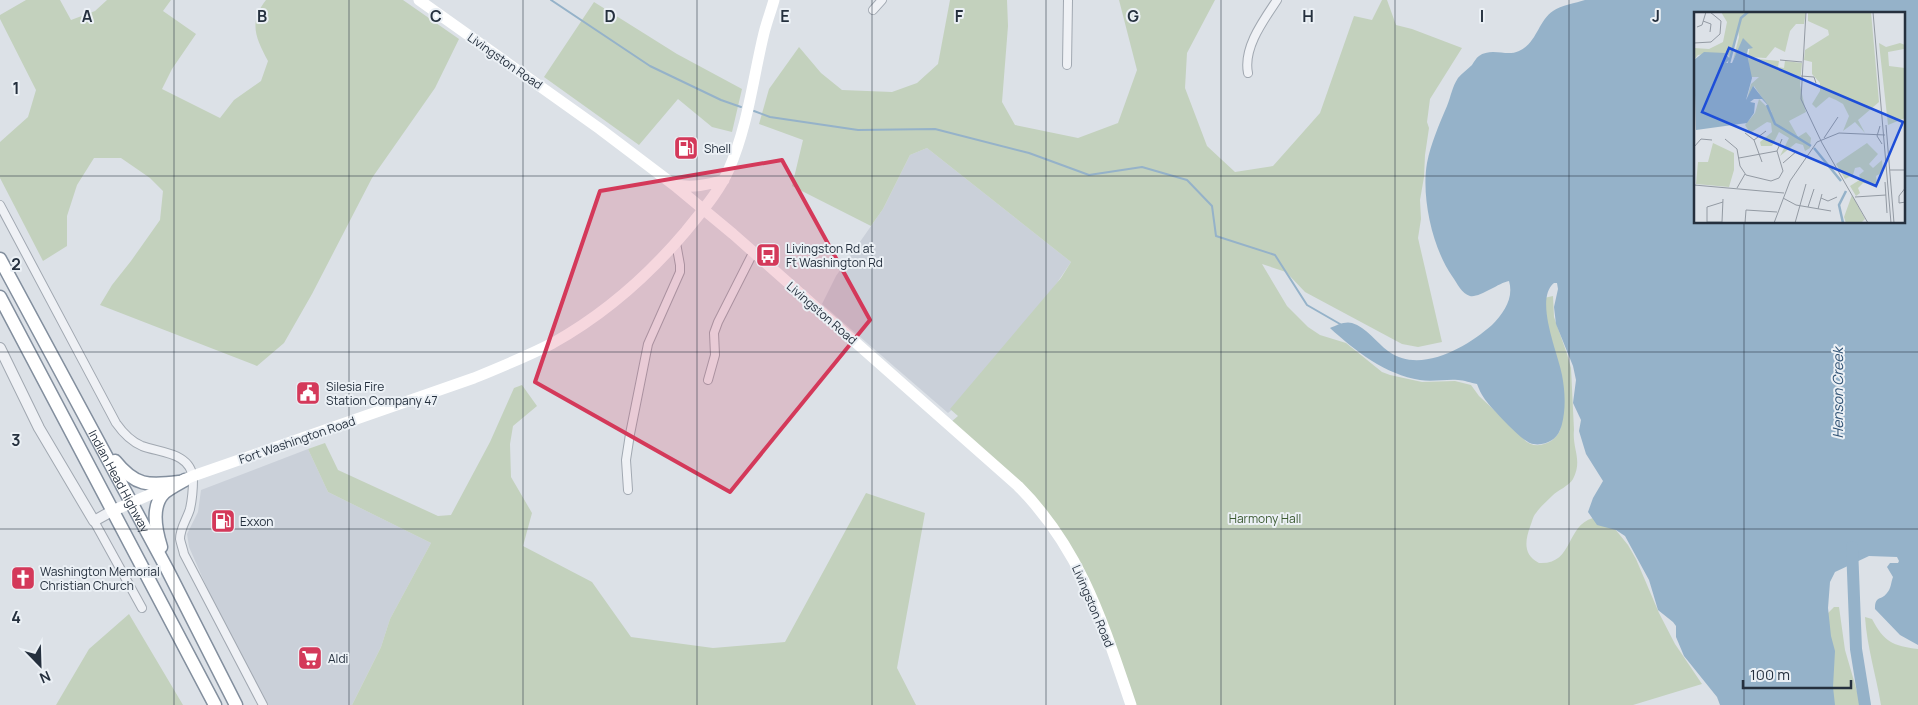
<svg xmlns="http://www.w3.org/2000/svg" width="1918" height="705" viewBox="0 0 1918 705" font-family="Manrope,sans-serif">
<style>
.built{fill:#cad0d9}
.green{fill:#c3d1bd}
.water{fill:#95b2c9;fill-rule:evenodd}
.lines{fill:none;stroke-linecap:round;stroke-linejoin:round}
.stream{stroke:#95b2c9;stroke-width:2}
.river{stroke:#95b2c9;stroke-width:12}
.minor-casing{stroke:#a1a8b1;stroke-width:10}
.tertiary-casing{stroke:#a1a8b1;stroke-width:12}
.trunk-casing{stroke:#838f9e;stroke-width:15}
.minor{stroke:#eff1f5;stroke-width:8}
.tertiary{stroke:#eff1f5;stroke-width:10}
.secondary{stroke:#fff;stroke-width:11}
.trunk{stroke:#fff;stroke-width:12}
.marked{fill:#d4395a;fill-opacity:0.2;stroke:#d4395a;stroke-width:4;stroke-linejoin:round}
.grid{fill:none;stroke:#25303e;stroke-width:1;stroke-opacity:0.55}
.labels{text-anchor:middle;dominant-baseline:central;stroke-width:4;stroke-linejoin:round;paint-order:stroke}
.street-label{font-size:12px;fill:#25303e;stroke:#ebf0f5}
.poi-label{font-size:12px;fill:#25303e;stroke:#ebf0f5;text-anchor:start}
.park-label{font-size:12px;fill:#3c5a32;stroke:#ebf0f5}
.water-label{font-size:14px;font-style:italic;fill:#2e5173;stroke:#ebf0f5}
.inset-river{fill:none;stroke:#95b2c9;stroke-width:2.5}
.inset-road{fill:none;stroke:#939aa3;stroke-width:1}
.view{fill:#1d4ed8;fill-opacity:0.15;stroke:#1d4ed8;stroke-width:2.5}
.inset-edge{fill:none;stroke:#25303e;stroke-width:2.5}
.grid-label{font-size:16px;text-anchor:middle;font-weight:bold;fill:#25303e;stroke:#ebf0f5;stroke-width:4;stroke-linejoin:round;paint-order:stroke}
</style>
<rect width="100%" height="100%" fill="#dce1e7"/>
<path class="built" d="M927,148L1071,262L996,373L948,413L822,304L836,276L883,209L910,155Z
M308,449L328,492L431,543L390,619L381,647L352,705H268L214,604L189,547L187,534L198,512L201,490Z"/>
<path class="green" d="M26,0H60L71,20L95,11L107,0H171L163,11L196,34L172,69L162,89L220,118L234,100L261,81L268,61C256,38 248,23 266,0H403L459,39L435,88L372,178L312,294L284,343L257,366L100,305L112,285L131,261L160,220L163,191L150,178L121,158H94L77,185L67,216V246L43,261L0,178V142L28,117L36,90L0,19V15Z
M950,0H1007L1008,26L1002,102L1015,125L1078,138L1118,123L1137,70L1119,0H1215L1187,53L1185,88L1207,146L1235,172L1273,166L1320,113L1354,16L1372,20L1382,0H1387L1396,25L1412,29L1462,48L1430,99L1427,122L1429,128L1425,155L1424,177L1420,200L1421,219L1418,238L1442,342L1418,347L1402,344L1305,292L1286,272L1262,264L1287,306L1308,327L1320,335L1346,343L1382,372L1390,375L1422,382L1455,381L1471,385L1479,396L1521,435C1530,453 1557,445 1561,427L1544,298L1553,296L1554,317L1567,354L1571,368L1574,430C1572,449 1583,460 1573,479C1569,486 1558,490 1552,496C1547,501 1540,507 1536,513C1533,516 1532,522 1530,527C1525,541 1523,555 1539,563C1574,565 1565,526 1593,518L1611,524L1628,545L1636,559L1659,613L1675,644L1702,684L1633,705H1132L1063,538L951,422L958,416L950,409L1061,278L1071,262L927,148L910,155L883,209L871,226L792,186L803,140L759,124L769,89L799,47L821,73L842,90L892,92L917,83L938,64Z
M594,2L677,54L742,89L732,132L712,127L678,99L639,145L544,77Z
M522,385L537,406L513,426L510,444L511,477L532,513L523,546L592,582L631,637L713,648L785,642L866,493L925,513L897,668L916,705H352L381,647L390,619L431,543L328,492L308,449L325,443L338,470L438,516L451,515L490,442L514,388Z
M1834,607H1839L1845,650L1861,705H1831L1825,616Z
M129,614L183,705H56L89,649Z
M1865,617L1872,619C1884,642 1893,646 1918,649V705H1881C1876,675 1867,647 1865,617Z"/>
<path class="water" d="M1585,0H1918V645L1900,635L1875,609C1875,595 1881,601 1887,593C1891,589 1891,582 1893,577L1887,567L1890,563H1898L1899,561L1897,557L1869,556L1835,572L1830,582L1828,608L1831,636L1835,651L1833,687L1835,705H1720L1717,697L1684,656L1676,637V626L1673,622L1658,610L1649,580L1625,536L1616,530L1597,525L1588,512L1593,498L1603,481L1586,454L1579,431L1581,420L1573,403L1576,380L1573,366L1556,324L1554,307L1558,289L1557,283H1554C1534,299 1558,353 1562,375C1565,391 1566,408 1562,424C1560,431 1558,436 1552,440C1546,444 1537,446 1530,443C1521,440 1490,407 1484,398C1481,394 1479,389 1477,384C1471,383 1464,380 1458,380C1446,379 1432,382 1420,380C1386,375 1354,350 1330,328C1337,325 1345,321 1352,323C1366,327 1377,343 1388,351C1420,375 1467,347 1492,325C1504,313 1514,298 1509,281C1498,283 1480,298 1470,296C1462,294 1457,283 1452,276C1433,249 1421,198 1427,163C1431,143 1439,125 1447,106C1451,96 1452,87 1458,78C1462,73 1468,69 1472,65C1474,62 1476,58 1479,56C1483,53 1488,52 1493,52C1503,52 1510,55 1519,51C1537,43 1538,21 1553,11C1561,5 1576,3 1585,0ZM1696,14H1904V222H1696Z"/>
<g class="lines">
<path class="stream" d="M551,0L650,66L721,100L741,107
M754,111L770,117L858,130L935,129L1029,153L1089,175L1142,167L1187,180L1212,206L1216,236L1275,255L1307,305L1340,324"/>
<path class="river" d="M1852,547L1856,649L1865,705"/>
<defs>
<path id="minor" d="M873,10L882,0
M1067,65L1068,0
M1248,73C1243,48 1263,21 1277,0
M0,205L116,423C123,433 130,441 142,446C160,453 191,452 193,479C193,488 192,500 190,509C187,519 180,528 180,539C181,544 183,549 184,554L263,705
M708,380L715,355L714,333L718,322L753,253
M628,490L626,460L630,434L648,344L680,272V265L676,243
M94,521L142,608"/>
<path id="tertiary" d="M0,348L39,428L94,521L112,511"/>
<g id="trunk">
<path id="s1" d="M0,259L167,569L236,705"/>
<path d="M0,297L215,705"/>
<path d="M115,461C135,486 148,486 179,482"/>
<path d="M161,547C156,531 151,506 164,493C170,488 178,484 185,480"/>
</g>
</defs>
<use href="#minor" class="minor-casing"/>
<use href="#tertiary" class="tertiary-casing"/>
<use href="#trunk" class="trunk-casing"/>
<use href="#minor" class="minor"/>
<use href="#tertiary" class="tertiary"/>
<path class="secondary" d="M419,0L600,129L674,185L733,234L1018,486C1081,549 1103,623 1131,705
M676,185C693,188 707,185 724,180
M112,511L193,476L474,378C501,367 528,356 553,343C605,314 648,276 686,231C702,211 719,192 729,169C748,126 753,78 764,33C767,21 771,11 774,0"/>
<use href="#trunk" class="trunk"/>
</g>
<path class="marked" d="M782,160L870,320L730,492L535,382L600,191Z"/>
<path class="grid" d="M174,0V705M349,0V705M523,0V705M697,0V705M872,0V705M1046,0V705M1221,0V705M1395,0V705M1569,0V705M1744,0V14M0,176H1696M1904,176H1918M1744,222V705M0,352H1918M0,529H1918"/>
<defs>
<symbol id="fuel-square" viewBox="-11 -11 22 22"><rect x="-9" y="-9" width="18" height="18" rx="4" fill="#d4395a" stroke="#ebf0f5"/><path d="M-5.5-6h7V0h2V4h1.3V-2.5L3-4.5l.8-.8L6-3V5H2.5V1h-1V6h-7ZM-4.2-4.7v3.2H.2V-4.7Z" fill="#fff"/></symbol>
<symbol id="bus-square" viewBox="-11 -11 22 22"><rect x="-9" y="-9" width="18" height="18" rx="4" fill="#d4395a" stroke="#ebf0f5"/><path d="M-5-6H5V4H4V6H2V4H-2V6H-4V4H-5ZM-3.5-4V0h7V-4ZM-3.5 1.2v1.5H-2V1.2ZM2 1.2v1.5H3.5V1.2Z" fill="#fff"/></symbol>
<symbol id="civic-square" viewBox="-11 -11 22 22"><rect x="-9" y="-9" width="18" height="18" rx="4" fill="#d4395a" stroke="#ebf0f5"/><path d="M-.6-6.5H3V-4.5H.6V-3L4-1V1h2V6H-6V1h2V-1L-.6-3ZM-1.2 2.5V6h2.4V2.5Z" fill="#fff"/></symbol>
<symbol id="church-square" viewBox="-11 -11 22 22"><rect x="-9" y="-9" width="18" height="18" rx="4" fill="#d4395a" stroke="#ebf0f5"/><path d="M-1.2-6h2.4v3.5h3.3v2.4h-3.3V6h-2.4V-.1h-3.3v-2.4h3.3Z" fill="#fff"/></symbol>
<symbol id="supermarket-square" viewBox="-11 -11 22 22"><rect x="-9" y="-9" width="18" height="18" rx="4" fill="#d4395a" stroke="#ebf0f5"/><path d="M-6-5.5h2.5l.6 2H6L4.5 2H-2.5L-4.4-4H-6ZM-1.5 3.2a1.3 1.3 0 1 0 .1 0ZM3 3.2a1.3 1.3 0 1 0 .1 0Z" fill="#fff"/></symbol>
</defs>
<g fill-rule="evenodd">
<use href="#fuel-square" x="672" y="134" width="28" height="28"/>
<use href="#bus-square" x="754" y="241" width="28" height="28"/>
<use href="#civic-square" x="294" y="379" width="28" height="28"/>
<use href="#fuel-square" x="209" y="507" width="28" height="28"/>
<use href="#church-square" x="9" y="564" width="28" height="28"/>
<use href="#supermarket-square" x="296" y="644" width="28" height="28"/>
</g>
<g class="labels">
<g class="street-label">
<text transform="translate(505 61) rotate(35)">Livingston Road</text>
<text transform="translate(822 313) rotate(41)">Livingston Road</text>
<text transform="translate(297 440) rotate(-19)">Fort Washington Road</text>
<text stroke="none"><textPath href="#s1" startOffset="252">Indian Head Highway</textPath></text>
<text transform="translate(1093 606) rotate(67)">Livingston Road</text>
</g>
<g class="poi-label">
<text x="704" y="148">Shell</text>
<text x="786" y="248">Livingston Rd at<tspan x="786" dy="14">Ft Washington Rd</tspan></text>
<text x="326" y="386">Silesia Fire<tspan x="326" dy="14">Station Company 47</tspan></text>
<text x="240" y="521">Exxon</text>
<text x="40" y="571">Washington Memorial<tspan x="40" dy="14">Christian Church</tspan></text>
<text x="328" y="658">Aldi</text>
</g>
<g class="park-label">
<text x="1265" y="518">Harmony Hall</text>
</g>
<g class="water-label">
<text transform="translate(1837 393) rotate(-90)">Henson Creek</text>
</g>
</g>
<g transform="translate(1694 12)">
<rect width="211" height="211" fill="#dce1e7"/>
<path d="M27,0H112L110,12H102L96,19L91,40L81,35L72,46L54,45L56,34L50,28L39,48L45,25L44,18L37,46L32,41H17L4,43L0,48V36L15,37L29,30L33,10ZM114,0H177L185,90L164,108L171,121L161,110L149,119L155,104L149,92L142,88L135,85L122,96L118,92L126,79V71L118,62V50L110,48L111,38L135,23L134,18L114,9ZM185,31L192,35L206,31L211,33L210,37L194,40L195,54L211,56V106L194,113ZM54,46L85,49L84,55L90,56L91,49L108,51L106,73L112,100L95,109L104,125L112,120L117,126L116,136L111,139L109,133L102,131L86,144L95,126L85,120L78,134H67L66,130L78,120L77,111L73,110L56,121L51,113L61,101L65,87L78,100L60,74L53,87L57,72L65,65H56ZM19,131L40,141V158L35,175L2,172L4,150H14ZM173,131L184,142L175,152L179,156L188,148L189,160L182,164L183,172L169,171L164,176L166,181L162,184L156,174L167,167L165,163L170,159L166,155L161,156L159,163L151,167L142,152ZM158,183L171,207L167,211H152L150,205Z" fill="#c3d1bd"/>
<path d="M49,26L59,36L54,37L53,42L58,66L52,88L59,74L74,93L68,87H60L56,90L61,91L60,101L53,111L2,118L0,48L10,40L31,41L36,47L32,51H38Z" fill="#95b2c9"/>
<path class="inset-river" d="M34,55L47,6L54,0M73,93L81,112L117,134M120,136L147,169M149,211L145,193L152,179"/>
<path class="inset-road" d="M112,0L107,87L128,131L174,211M179,0L197,211M9,9L17,12L16,20M3,15L8,13L12,0M0,31L17,30L26,22L27,9L16,0M86,48L108,50M107,64L120,65L122,71M192,113L200,211M186,114L183,124L188,132M51,121L60,128L68,150M130,126L144,105M31,127L43,137L46,154L52,163L77,169L85,166L89,159L83,139L88,127M60,128L72,119M0,135L7,127L18,128M45,146L83,139M89,151L103,139M196,158H212M191,170L193,201M0,173L90,181M212,175L205,184V191L212,190M43,176L51,162M161,185L192,183M89,186L102,193L137,199M127,186L134,189L143,185M114,195L120,177M124,197L128,182M13,210H28L29,187M13,210V195L29,190M51,211L52,198L83,200M80,211L96,169L123,130L145,121L191,123M101,211L112,172"/>
<path class="view" d="M35,36L209,110L182,174L8,100Z"/>
<rect width="211" height="211" class="inset-edge"/>
</g>
<g class="grid-label">
<text x="87" y="22">A</text>
<text x="262" y="22">B</text>
<text x="436" y="22">C</text>
<text x="610" y="22">D</text>
<text x="785" y="22">E</text>
<text x="959" y="22">F</text>
<text x="1133" y="22">G</text>
<text x="1308" y="22">H</text>
<text x="1482" y="22">I</text>
<text x="1656" y="22">J</text>
<text x="16" y="94">1</text>
<text x="16" y="270">2</text>
<text x="16" y="446">3</text>
<text x="16" y="623">4</text>
</g>
<g transform="translate(40 665) rotate(157)" stroke="#ebf0f5" stroke-width="4" paint-order="stroke">
<path d="M0-4L9 19L0 12L-9 19Z" fill="#25303e"/>
<text y="-8" font-size="14" font-weight="bold" text-anchor="middle" fill="#25303e">N</text>
</g>
<path d="M1743 680v8h108v-8" fill="none" stroke="#25303e" stroke-width="2.5"/>
<text x="1750" y="680" font-size="15" fill="#25303e" stroke="#ebf0f5" stroke-width="4" paint-order="stroke">100 m</text>
</svg>
